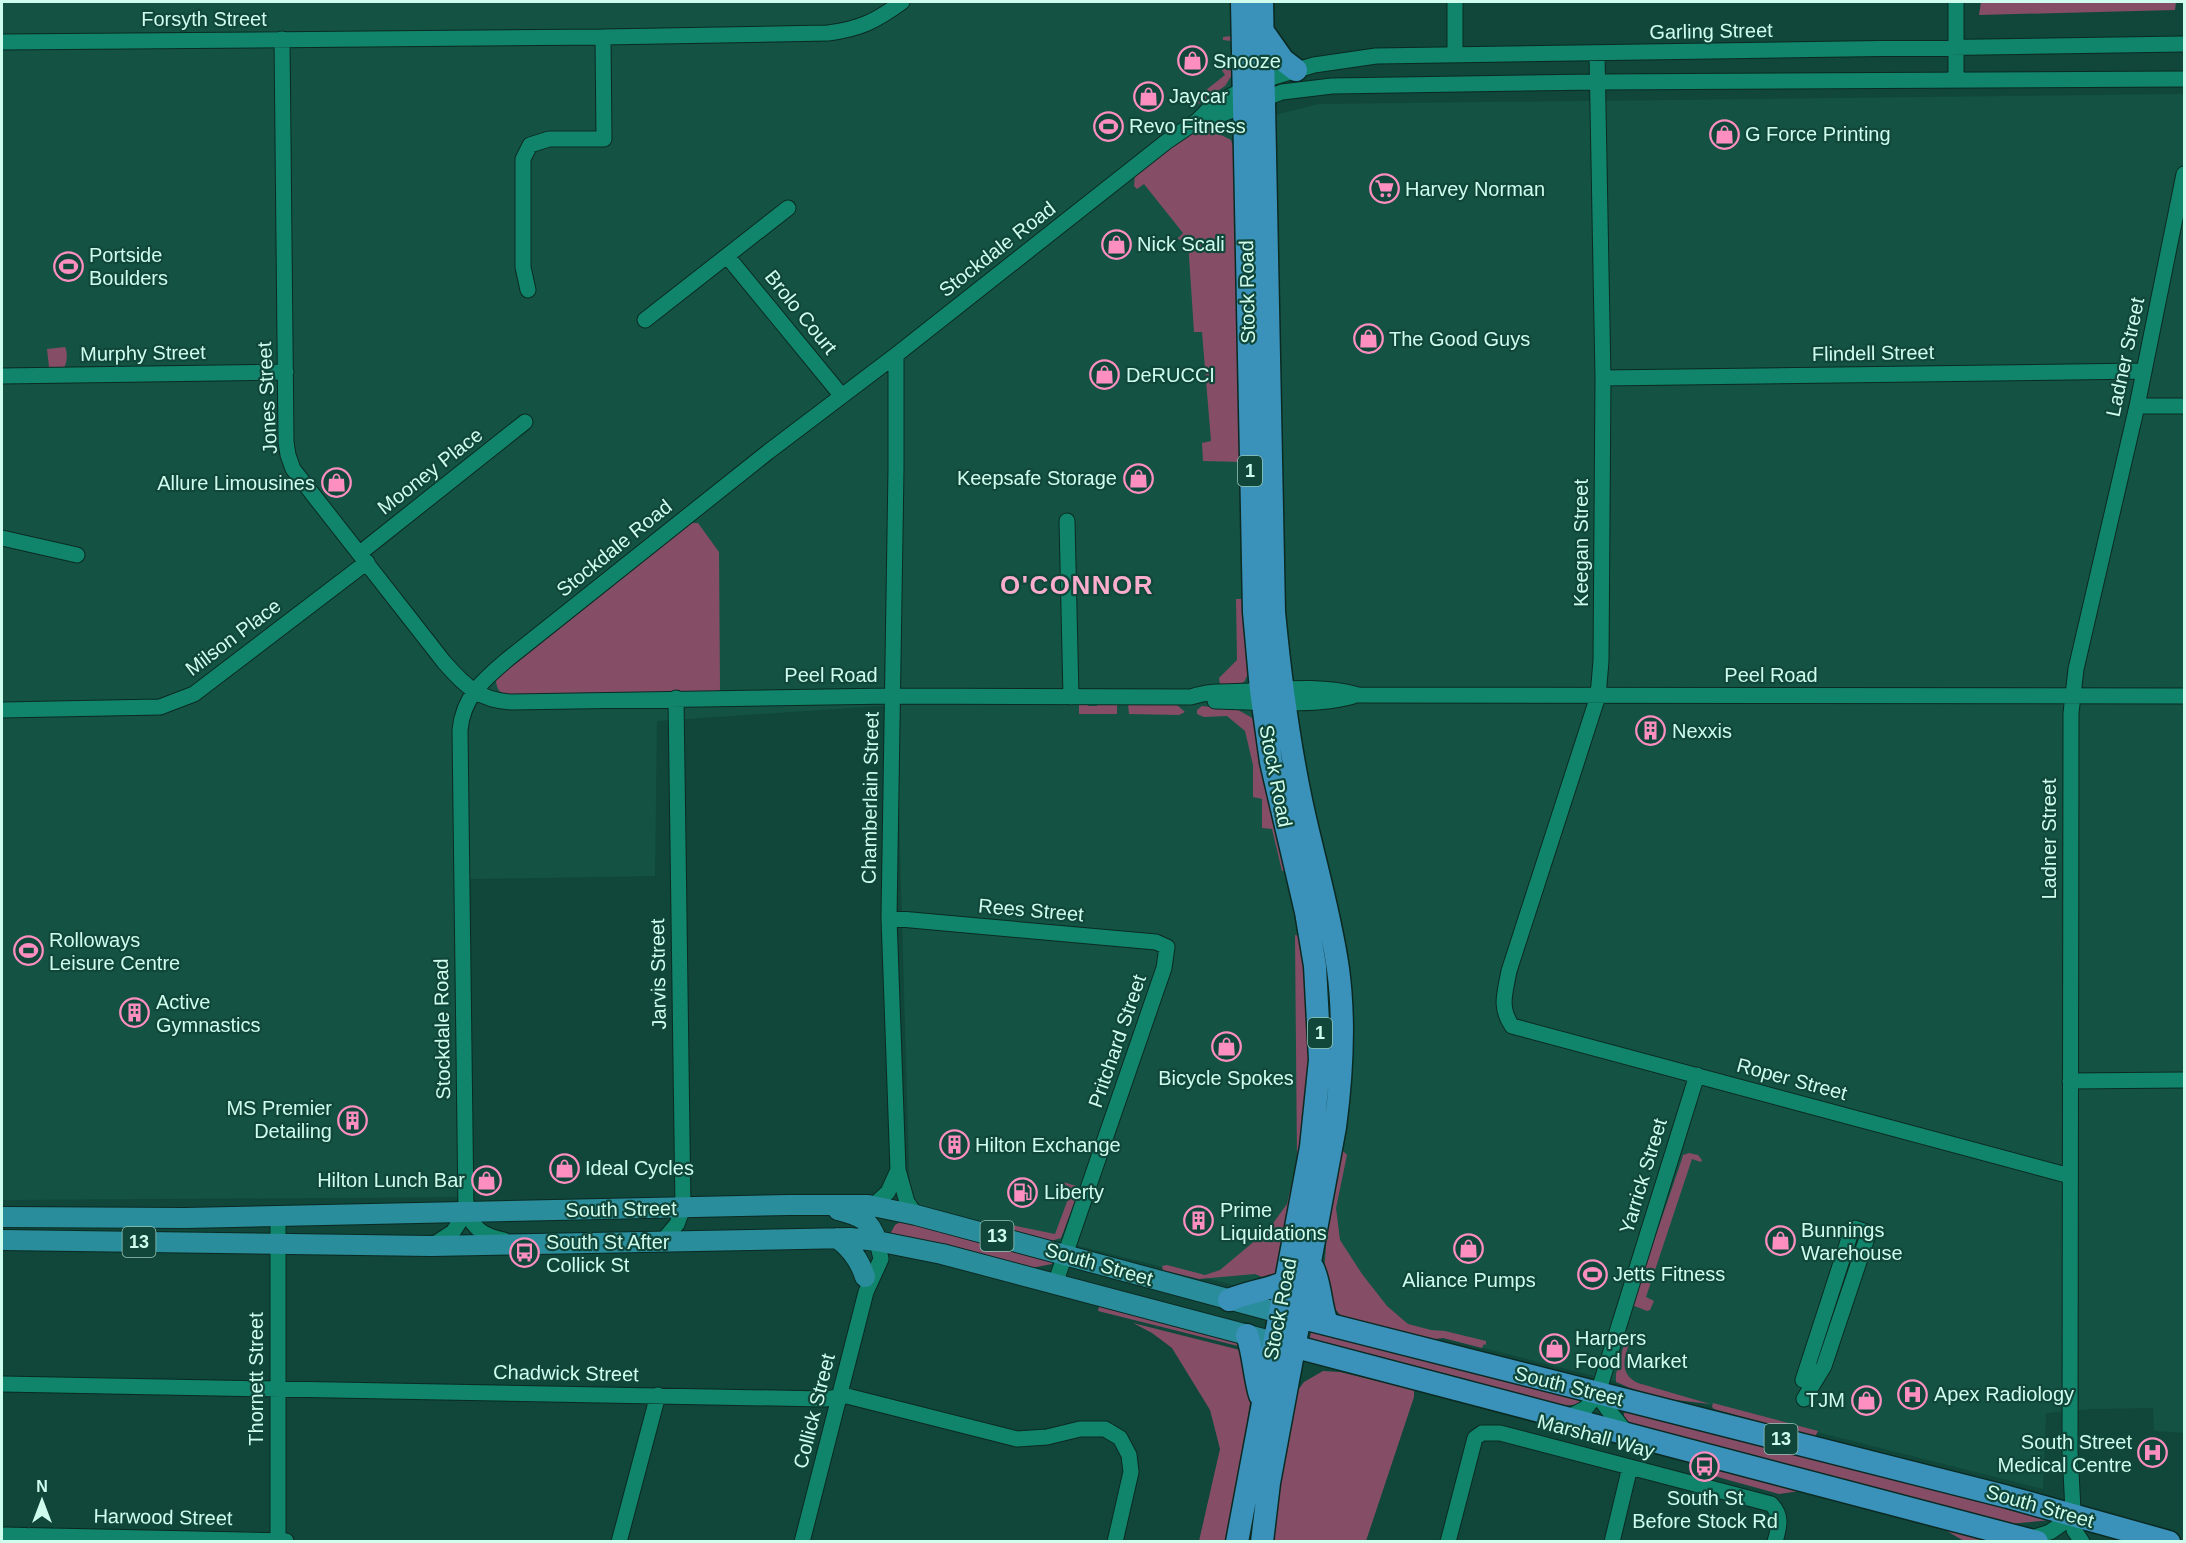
<svg xmlns="http://www.w3.org/2000/svg" width="2186" height="1543" viewBox="0 0 2186 1543" font-family="Arial,sans-serif">
<style>
.built{fill:#145343}
.green{fill:#864d67}
.lines{fill:none;stroke-linecap:round;stroke-linejoin:round}
.minor-casing{stroke:#0a2a22;stroke-width:17}
.major-casing{stroke:#0a2a22;stroke-width:22}
.highway-casing{stroke:#0a2a22;stroke-width:25}
.minor{stroke:#11856b;stroke-width:15}
.major{stroke:#2a8d9b;stroke-width:20}
.highway{stroke:#3a92bb;stroke-width:22}
.labels{text-anchor:middle;dominant-baseline:central;stroke-width:4.5;stroke-linejoin:round;paint-order:stroke}
.shield{fill:#10473a;stroke:#96c6b7;stroke-width:1.5}
.shield-label{font-size:18px;font-weight:bold;fill:#cffded}
.street-label{font-size:20px;fill:#cffded;stroke:#10473a}
.poi-label{font-size:20px;fill:#cffded;stroke:#10473a;text-anchor:start}
.district-label{font-size:26px;font-weight:bold;letter-spacing:1.5px;fill:#fbadce;stroke:#10473a}
</style>
<rect width="100%" height="100%" fill="#10473a"/>
<path class="built" d="M2,2H1237V67L1227,127L1319,104L2184,94V1433L2154,1431L2153,1408L2092,1409L2046,1413L2043,1489L956,1215L955,1216L910,1203L896,705L657,721L655,876L470,879L468,1197L2,1200Z"/>
<path class="green" d="M1231,2L1232,75L1225,86L1195,106L1191,102L1225,75L1220,67L1228,70L1231,63L1223,58L1231,56V41L1223,40V37L1231,36Z
M1981,2H2176L2175,10L1979,15Z
M1216,124L1215,132L1231,140L1233,146H1238L1243,462L1203,461L1202,443L1211,441L1202,332H1194L1188,241L1177,239L1183,233L1144,184L1137,189L1134,186L1135,175C1159,157 1186,130 1216,124Z
M65,347C68,353 67,362 64,368L51,369L49,367L47,349Z
M692,523H698L719,552L720,690L716,692L506,695C498,692 496,687 496,678L501,673Z
M1236,599H1246L1251,668L1244,682L1224,688L1220,684L1219,678L1237,660Z
M1087,702L1088,706H1097L1098,702H1114L1117,705V714H1079V704Z
M1135,702L1177,705L1185,712L1179,715L1129,714L1128,704Z
M1202,706L1238,710L1254,719L1289,870L1282,871L1272,829L1262,828V799L1253,797V765L1245,731L1227,716L1204,717L1197,714V710Z
M1295,935L1303,936L1311,1090L1279,1273L1268,1285L1262,1277L1255,1274L1199,1279L1163,1270L1162,1266L1167,1265L1205,1275L1220,1270L1269,1229L1287,1204L1297,1160Z
M1340,1148L1347,1155L1336,1208L1340,1240L1362,1274L1387,1306L1408,1324L1431,1330L1445,1331L1486,1341V1345L1484,1344L1482,1348L1443,1338L1427,1340L1342,1317L1330,1303L1324,1273L1330,1193Z
M1689,1153L1698,1155L1702,1160L1701,1162L1692,1159L1646,1297L1654,1301L1650,1310L1647,1311L1632,1305L1682,1159L1683,1155Z
M1063,1182L1080,1187L1061,1238L1051,1241L1005,1230L1007,1224L1055,1234L1071,1191Z
M902,1221L1053,1261L1052,1264L1026,1269L889,1236L895,1225Z
M1100,1303L1231,1338L1246,1348L1098,1311Z
M1133,1323L1244,1351L1250,1388V1403L1230,1541H1199L1220,1449L1210,1410L1172,1348L1152,1333Z
M1634,1331C1628,1349 1614,1372 1638,1383L1710,1404L1667,1399L1630,1388L1616,1382V1374L1626,1337Z
M1311,1332L1581,1394L1579,1404L1555,1407L1470,1380L1321,1341L1310,1338Z
M1323,1371L1340,1372L1414,1390V1397L1366,1541L1269,1542L1295,1394L1304,1382Z
M1713,1403L1818,1431L1815,1437L1714,1409L1712,1407Z
M1626,1406L2052,1520L2008,1524L1626,1422L1623,1419Z
M1716,1469L1735,1474H1749L2013,1541H1964L1940,1527L1800,1491L1779,1494L1714,1476Z"/>
<g class="lines">
<defs>
<path id="minor" d="M1956,2V80
M282,39L286,442L288,455L293,469L444,662C464,685 480,701 512,702L892,696L1191,697C1211,690 1231,692 1251,691C1286,689 1324,685 1358,695L2184,696
M2,42L603,37L828,33C860,29 876,21 902,2
M1597,54L1603,378L1601,661L1598,696L1509,971C1505,993 1499,1007 1512,1026L2070,1176
M1455,55V2
M1197,121L1217,116L1282,92L1332,86L1598,82L2184,79
M727,256L841,395
M528,290L523,267V159L530,145L549,139H604L603,37
M645,320L788,208
M896,355V469L889,918L898,1170L907,1202L916,1215
M2,376L286,372
M1603,378L2144,371
M2137,406H2184
M1067,521L1071,697
M2,538L77,555
M360,553L525,422
M1215,701C1255,702 1316,707 1353,696
M2,710L160,707L194,694L367,562
M889,918L1156,942L1167,947L1164,968L1055,1284
M2070,1081L2184,1080
M874,1205L888,1192L898,1170
M278,1216V1542
M504,1240C484,1236 475,1230 466,1212L460,730C463,697 483,680 508,659L768,452L896,355L1166,142L1197,121L1214,104L1264,80L1314,65L1376,56L2184,44
M661,1243L677,1224L683,1208L676,698
M433,1245L453,1232L466,1212
M1803,1380L1852,1229L1855,1228L1867,1232L1868,1235L1824,1366L1804,1399
M2,1384L824,1399L847,1396L1017,1439L1047,1437L1080,1429H1105L1120,1438L1129,1455L1131,1472L1115,1542
M1598,1393C1606,1412 1618,1418 1627,1435
M1565,1419L1586,1408L1598,1393L1697,1075
M2,1535L286,1541
M2029,1539L2050,1532L2073,1516
M619,1542L658,1395
M802,1542L866,1292L881,1259L877,1241
M1448,1542L1475,1438L1482,1433H1500L1771,1504C1783,1516 1779,1527 1775,1542
M1612,1542L1630,1467
M2082,1542L2074,1530L2070,1452L2071,713L2076,669L2137,406L2184,174"/>
<path id="major" d="M838,1210C860,1216 869,1218 877,1241
M2,1217L185,1218L789,1205H868L916,1215L1280,1313
M837,1238C851,1248 860,1261 865,1277
M2,1240L431,1246L850,1238L877,1241L942,1254L1274,1342"/>
<path id="highway" d="M1262,30L1283,60L1296,70
M1313,1268C1321,1285 1320,1305 1327,1323
M1229,1300C1248,1292 1267,1290 1286,1282
M1287,1314L2008,1497L2169,1542
M1247,1335C1254,1354 1254,1375 1260,1395
M1281,1343L2037,1542
M1237,1542L1311,1147L1320,1060L1315,966L1306,912L1271,762L1261,690L1254,612L1242,2
M1262,1542L1269,1483L1335,1127C1342,1075 1345,1021 1338,969C1330,912 1313,857 1301,800C1288,738 1280,675 1274,612L1262,2"/>
</defs>
<use href="#minor" class="minor-casing"/>
<use href="#major" class="major-casing"/>
<use href="#highway" class="highway-casing"/>
<use href="#minor" class="minor"/>
<use href="#major" class="major"/>
<use href="#highway" class="highway"/>
</g>
<defs>
<symbol id="shop-ring" viewBox="-11 -11 22 22"><circle r="9.5" fill="#10473a" stroke="#fd8ec0" stroke-width="1.5"/><path d="M-5-2.5h2.3a2.7 3.5 0 0 1 5.4 0H5L5.5 6h-11ZM-1.5-2.5h3a1.5 2.3 0 0 0-3 0Z" fill="#fd8ec0"/></symbol>
<symbol id="stadium-ring" viewBox="-11 -11 22 22"><circle r="9.5" fill="#10473a" stroke="#fd8ec0" stroke-width="1.5"/><path d="M0-5a6.5 5 0 1 0 0 10a6.5 5 0 1 0 0-10ZM-3.5-1.8h7v3.6h-7Z" fill="#fd8ec0"/></symbol>
<symbol id="supermarket-ring" viewBox="-11 -11 22 22"><circle r="9.5" fill="#10473a" stroke="#fd8ec0" stroke-width="1.5"/><path d="M-6-5.5h2.5l.6 2H6L4.5 2H-2.5L-4.4-4H-6ZM-1.5 3.2a1.3 1.3 0 1 0 .1 0ZM3 3.2a1.3 1.3 0 1 0 .1 0Z" fill="#fd8ec0"/></symbol>
<symbol id="building-ring" viewBox="-11 -11 22 22"><circle r="9.5" fill="#10473a" stroke="#fd8ec0" stroke-width="1.5"/><path d="M-4-6H4V6H1V3H-1V6H-4ZM-2.5-4.3h1.7v1.8h-1.7ZM.8-4.3h1.7v1.8H.8ZM-2.5-1h1.7V.8h-1.7ZM.8-1h1.7V.8H.8Z" fill="#fd8ec0"/></symbol>
<symbol id="fuel-ring" viewBox="-11 -11 22 22"><circle r="9.5" fill="#10473a" stroke="#fd8ec0" stroke-width="1.5"/><path d="M-5.5-6h7V0h2V4h1.3V-2.5L3-4.5l.8-.8L6-3V5H2.5V1h-1V6h-7ZM-4.2-4.7v3.2H.2V-4.7Z" fill="#fd8ec0"/></symbol>
<symbol id="bus-ring" viewBox="-11 -11 22 22"><circle r="9.5" fill="#10473a" stroke="#fd8ec0" stroke-width="1.5"/><path d="M-5-6H5V4H4V6H2V4H-2V6H-4V4H-5ZM-3.5-4V0h7V-4ZM-3.5 1.2v1.5H-2V1.2ZM2 1.2v1.5H3.5V1.2Z" fill="#fd8ec0"/></symbol>
<symbol id="hospital-ring" viewBox="-11 -11 22 22"><circle r="9.5" fill="#10473a" stroke="#fd8ec0" stroke-width="1.5"/><path d="M-5-5h3v3.5h4V-5h3V5h-3V1.5h-4V5h-3Z" fill="#fd8ec0"/></symbol>
</defs>
<g fill-rule="evenodd">
<use href="#shop-ring" x="1176" y="44" width="33" height="33"/>
<use href="#shop-ring" x="1132" y="80" width="33" height="33"/>
<use href="#stadium-ring" x="1092" y="110" width="33" height="33"/>
<use href="#shop-ring" x="1708" y="118" width="33" height="33"/>
<use href="#supermarket-ring" x="1368" y="172" width="33" height="33"/>
<use href="#shop-ring" x="1100" y="228" width="33" height="33"/>
<use href="#stadium-ring" x="52" y="250" width="33" height="33"/>
<use href="#shop-ring" x="1352" y="322" width="33" height="33"/>
<use href="#shop-ring" x="1088" y="358" width="33" height="33"/>
<use href="#shop-ring" x="1122" y="462" width="33" height="33"/>
<use href="#shop-ring" x="320" y="466" width="33" height="33"/>
<use href="#building-ring" x="1634" y="714" width="33" height="33"/>
<use href="#stadium-ring" x="12" y="934" width="33" height="33"/>
<use href="#building-ring" x="118" y="996" width="33" height="33"/>
<use href="#shop-ring" x="1210" y="1030" width="33" height="33"/>
<use href="#building-ring" x="336" y="1104" width="33" height="33"/>
<use href="#building-ring" x="938" y="1128" width="33" height="33"/>
<use href="#shop-ring" x="548" y="1152" width="33" height="33"/>
<use href="#shop-ring" x="470" y="1164" width="33" height="33"/>
<use href="#fuel-ring" x="1006" y="1176" width="33" height="33"/>
<use href="#building-ring" x="1182" y="1204" width="33" height="33"/>
<use href="#shop-ring" x="1764" y="1224" width="33" height="33"/>
<use href="#shop-ring" x="1452" y="1232" width="33" height="33"/>
<use href="#bus-ring" x="508" y="1236" width="33" height="33"/>
<use href="#stadium-ring" x="1576" y="1258" width="33" height="33"/>
<use href="#shop-ring" x="1538" y="1332" width="33" height="33"/>
<use href="#hospital-ring" x="1896" y="1378" width="33" height="33"/>
<use href="#shop-ring" x="1850" y="1384" width="33" height="33"/>
<use href="#hospital-ring" x="2136" y="1436" width="33" height="33"/>
<use href="#bus-ring" x="1688" y="1450" width="33" height="33"/>
</g>
<g class="labels">
<g class="shield">
<rect x="1238" y="456" width="24" height="30" rx="4.5"/>
<rect x="1308" y="1018" width="24" height="30" rx="4.5"/>
<rect x="980.5" y="1221" width="33" height="30" rx="4.5"/>
<rect x="122.5" y="1227" width="33" height="30" rx="4.5"/>
<rect x="1764.5" y="1424" width="33" height="30" rx="4.5"/>
</g>
<g class="shield-label">
<text x="1250" y="471">1</text>
<text x="1320" y="1033">1</text>
<text x="997" y="1236">13</text>
<text x="139" y="1242">13</text>
<text x="1781" y="1439">13</text>
</g>
<g class="street-label">
<text x="204" y="19">Forsyth Street</text>
<text transform="translate(1711 31) rotate(-1)">Garling Street</text>
<text transform="translate(997 249) rotate(-38)">Stockdale Road</text>
<text transform="translate(1247 292) rotate(-91)">Stock Road</text>
<text transform="translate(801 312) rotate(51)">Brolo Court</text>
<text transform="translate(143 353) rotate(-1)">Murphy Street</text>
<text transform="translate(1873 353) rotate(-1)">Flindell Street</text>
<text transform="translate(2125 357) rotate(-78)">Ladner Street</text>
<text transform="translate(267 398) rotate(-93)">Jones Street</text>
<text transform="translate(430 471) rotate(-38)">Mooney Place</text>
<text transform="translate(1581 543) rotate(-90)">Keegan Street</text>
<text transform="translate(614 548) rotate(-39)">Stockdale Road</text>
<text transform="translate(233 637) rotate(-37)">Milson Place</text>
<text x="831" y="675">Peel Road</text>
<text x="1771" y="675">Peel Road</text>
<text transform="translate(1276 776) rotate(79)">Stock Road</text>
<text transform="translate(870 798) rotate(-89)">Chamberlain Street</text>
<text transform="translate(2049 839) rotate(-90)">Ladner Street</text>
<text transform="translate(1031 910) rotate(5)">Rees Street</text>
<text transform="translate(658 974) rotate(-91)">Jarvis Street</text>
<text transform="translate(442 1029) rotate(-91)">Stockdale Road</text>
<text transform="translate(1117 1041) rotate(-71)">Pritchard Street</text>
<text transform="translate(1792 1079) rotate(15)">Roper Street</text>
<text transform="translate(1643 1176) rotate(-73)">Yarrick Street</text>
<text transform="translate(621 1209) rotate(-1)">South Street</text>
<text transform="translate(1099 1264) rotate(16)">South Street</text>
<text transform="translate(1280 1309) rotate(-79)">Stock Road</text>
<text transform="translate(566 1373) rotate(1)">Chadwick Street</text>
<text transform="translate(256 1379) rotate(-90)">Thornett Street</text>
<text transform="translate(1569 1386) rotate(14)">South Street</text>
<text transform="translate(814 1411) rotate(-76)">Collick Street</text>
<text transform="translate(1596 1436) rotate(15)">Marshall Way</text>
<text transform="translate(2040 1506) rotate(16)">South Street</text>
<text transform="translate(163 1517) rotate(1)">Harwood Street</text>
</g>
<g class="poi-label">
<text x="1213" y="61">Snooze</text>
<text x="1169" y="96">Jaycar</text>
<text x="1129" y="126">Revo Fitness</text>
<text x="1745" y="134">G Force Printing</text>
<text x="1405" y="189">Harvey Norman</text>
<text x="1137" y="244">Nick Scali</text>
<text x="89" y="255">Portside<tspan x="89" dy="23">Boulders</tspan></text>
<text x="1389" y="339">The Good Guys</text>
<text x="1126" y="375">DeRUCCI</text>
<text x="1117" y="478" text-anchor="end">Keepsafe Storage</text>
<text x="315" y="483" text-anchor="end">Allure Limousines</text>
<text x="1672" y="731">Nexxis</text>
<text x="49" y="940">Rolloways<tspan x="49" dy="23">Leisure Centre</tspan></text>
<text x="156" y="1002">Active<tspan x="156" dy="23">Gymnastics</tspan></text>
<text x="1226" y="1078" text-anchor="middle">Bicycle Spokes</text>
<text x="332" y="1108" text-anchor="end">MS Premier<tspan x="332" dy="23">Detailing</tspan></text>
<text x="975" y="1145">Hilton Exchange</text>
<text x="585" y="1168">Ideal Cycles</text>
<text x="465" y="1180" text-anchor="end">Hilton Lunch Bar</text>
<text x="1044" y="1192">Liberty</text>
<text x="1220" y="1210">Prime<tspan x="1220" dy="23">Liquidations</tspan></text>
<text x="1801" y="1230">Bunnings<tspan x="1801" dy="23">Warehouse</tspan></text>
<text x="546" y="1242">South St After<tspan x="546" dy="23">Collick St</tspan></text>
<text x="1613" y="1274">Jetts Fitness</text>
<text x="1469" y="1280" text-anchor="middle">Aliance Pumps</text>
<text x="1575" y="1338">Harpers<tspan x="1575" dy="23">Food Market</tspan></text>
<text x="1934" y="1394">Apex Radiology</text>
<text x="1845" y="1400" text-anchor="end">TJM</text>
<text x="2132" y="1442" text-anchor="end">South Street<tspan x="2132" dy="23">Medical Centre</tspan></text>
<text x="1705" y="1498" text-anchor="middle">South St<tspan x="1705" dy="23">Before Stock Rd</tspan></text>
</g>
<g class="district-label">
<text x="1077" y="585">O'CONNOR</text>
</g>
</g>
<rect width="2186" height="1543" fill="none" stroke="#cffded" stroke-width="6"/>
<g transform="translate(42 1501)" stroke="#10473a" stroke-width="4.5" paint-order="stroke">
<path d="M0-4.5L10 22L0 15L-10 22Z" fill="#cffded"/>
<text y="-9" font-size="16" font-weight="bold" text-anchor="middle" fill="#cffded">N</text>
</g>
</svg>
